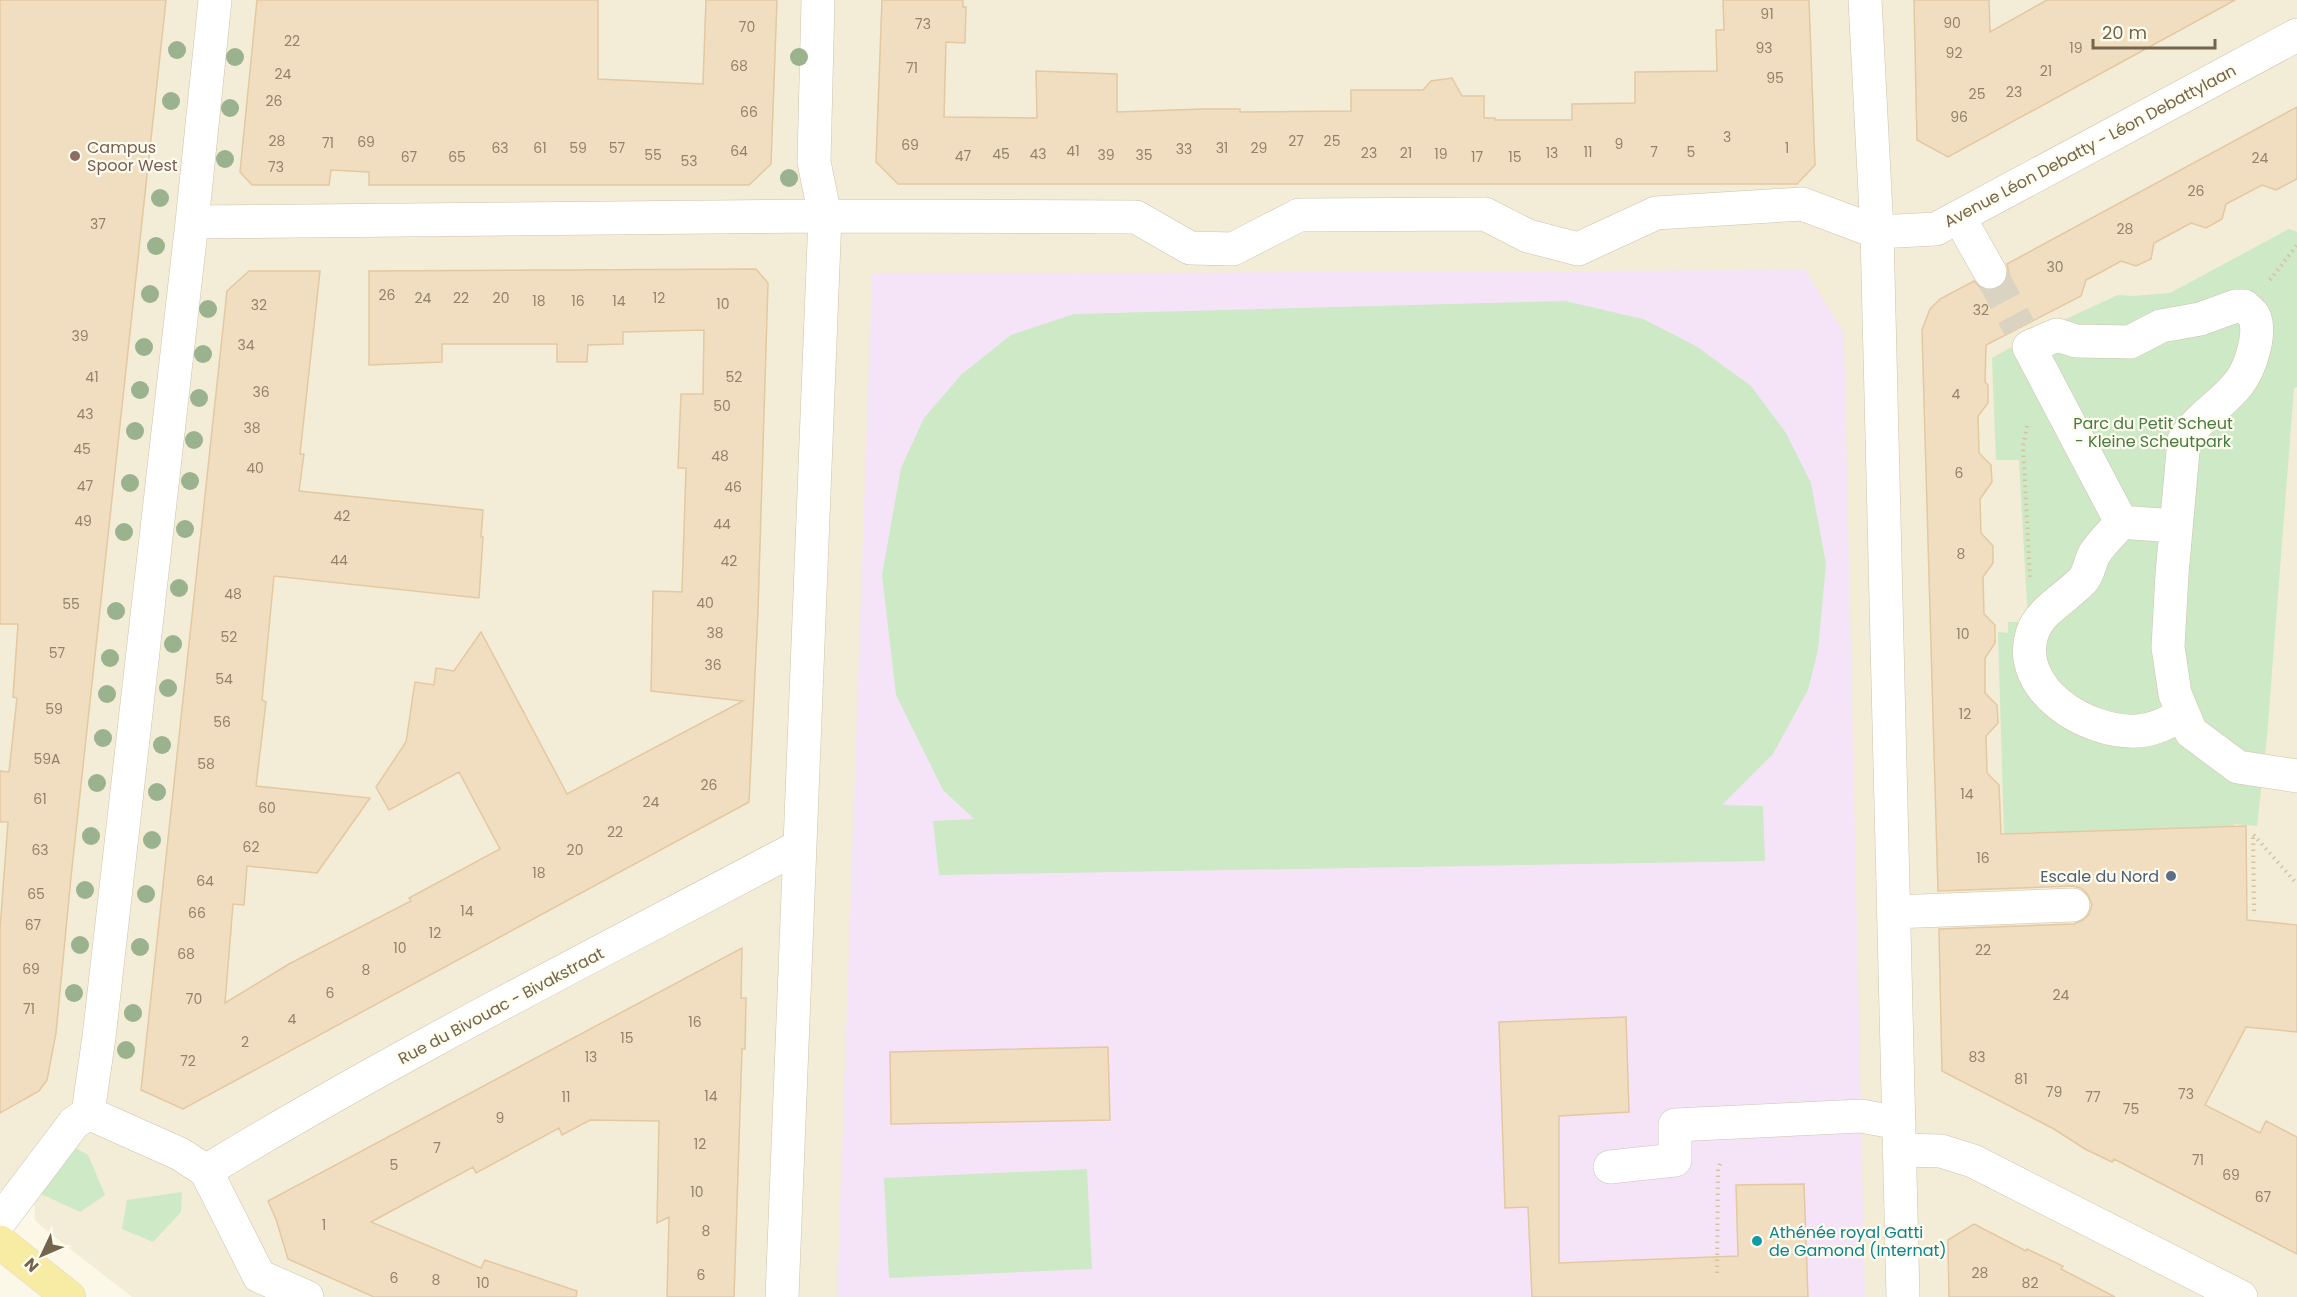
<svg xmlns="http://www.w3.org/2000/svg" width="2297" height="1297" viewBox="0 0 2297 1297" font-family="Poppins,sans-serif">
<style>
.residential{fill:#f3ecd6}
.education{fill:#f5e4f8}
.green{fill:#cde9c6}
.building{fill:#f1dec0;stroke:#e3c8a1;stroke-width:1.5}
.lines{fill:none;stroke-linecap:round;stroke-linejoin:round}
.minor-tunnel{stroke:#dad3c1;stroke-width:33;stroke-dasharray:33 16;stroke-linecap:butt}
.minor-casing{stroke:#cec3ae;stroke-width:34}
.major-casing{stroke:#dbd7d0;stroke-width:34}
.path{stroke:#d6c2a3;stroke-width:4;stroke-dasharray:1.5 4.5;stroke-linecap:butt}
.minor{stroke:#fff;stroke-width:33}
.major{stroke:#f8eba3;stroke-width:33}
.tree{fill:#9ab38e}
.education-dot{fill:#8d6e63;stroke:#fefcee;stroke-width:2}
.service-dot{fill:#5c6f8a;stroke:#fefcee;stroke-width:2}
.culture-dot{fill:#0f9aa8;stroke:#fefcee;stroke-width:2}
.labels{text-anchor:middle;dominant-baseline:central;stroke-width:4.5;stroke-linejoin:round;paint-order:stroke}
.number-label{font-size:14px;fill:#948269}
.street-label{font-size:16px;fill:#75644c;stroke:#fefcee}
.education-label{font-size:16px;fill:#785e54;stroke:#fefcee;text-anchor:start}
.park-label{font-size:16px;fill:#497b44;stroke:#fefcee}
.service-label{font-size:16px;fill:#4e5e75;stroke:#fefcee;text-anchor:end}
.culture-label{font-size:16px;fill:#0d838f;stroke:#fefcee;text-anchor:start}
</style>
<rect width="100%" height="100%" fill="#fcf8e8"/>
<path class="residential" d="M0,0H2297V1297H132L42,1227L35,1220L34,1201L12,1186L0,1191Z"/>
<path class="education" d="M1805,270L1844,333L1865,1297H837L872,274Z"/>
<path class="green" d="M2289,229L2297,232V387L2294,388L2267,736L2257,826L2234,824V827L2004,833L1998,632L2008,633V622H2028L2019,460H1996L1992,358L2042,330L2118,295L2134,296L2170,293Z
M1565,301L1643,319L1696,346L1751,386L1786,433L1811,483L1826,564L1818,650L1808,690L1773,754L1722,805L1763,806L1765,861L939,875L933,821L974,819L943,790L896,695L882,575L901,468L924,418L962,374L1011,335L1074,314Z
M74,1147L88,1155L105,1195L80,1212L39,1193Z
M1087,1169L1092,1269L889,1278L884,1178Z
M182,1192L181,1212L153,1242L122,1229L127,1200Z"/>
<path class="building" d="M0,0H166L71,877L56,1033L47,1080L39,1091L0,1113V929L8,822H0V771L9,772L17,698L13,697L18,624H0Z
M257,0H598V79L703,84L706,0H777L771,164L749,185H369V172L331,170L329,185H252L240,172Z
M882,0H963V7H966L965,43L946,42L944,117L1037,118L1036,71L1117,74V112L1203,109H1240V112L1351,111V90H1423L1431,81L1452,78L1462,96H1484V118H1495V120H1572V104L1635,103V72L1717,71L1716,30H1724L1723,0H1809L1815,165L1797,184H898L876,162Z
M1914,0H1989L1990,32L2047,0H2235L1948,157L1917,140Z
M2297,107V179L2276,190L2262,185L2226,204L2222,219L2206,228L2191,223L2154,243L2151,259L2136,266L2121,261L2103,271L2086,280L2081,296L1986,345L1985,382L1988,385V403L1978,416L1979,453L1991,465L1992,482L1980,499L1981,533L1993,546V563L1983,577L1984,614L1995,625V643L1985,658V693L1997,705L1998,723L1986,736L1987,773L1999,785L2001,834L2246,826L2247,920L2297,925V1032L2246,1027L2205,1105L2260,1133L2266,1121L2297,1137V1254L2114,1159L2112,1162L2085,1149L2054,1129L1942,1071L1939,929L2074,924L2083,920L2089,914L2092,905L2088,895L2081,888L2072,886L1938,891L1922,330L1930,309L1940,299L1974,281L1981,288L1990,291L1999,289L2006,281L2009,273L2007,264Z
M756,269L768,283L758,610L749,802L183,1109L141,1090L227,291L249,271H320L300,454H304L299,491L483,510L481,537H483L479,598L274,576L262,700L266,702L256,786L370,798L317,873L247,866L244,905L233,904L225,1003L289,964L411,901L409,898L500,849L459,772L389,810L376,787L406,742L415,682L434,685L436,668L454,671L481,632L567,794L743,701L651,691L653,591L682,592L686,468H678L681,394H703L704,330L623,332V344L588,345L587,362H557V344H442V362L369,365V271Z
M742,948L741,998H746L745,1049H742L734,1297H667L669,1217L657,1223L659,1121L590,1120L562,1135L559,1128L476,1173L473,1167L371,1222L481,1268L485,1260L577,1291L576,1297H374L288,1259L276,1219L268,1201Z
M1626,1017L1629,1112L1559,1116V1263L1738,1256L1736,1185L1804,1184L1808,1297H1532L1528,1207L1505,1208L1499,1022Z
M1108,1047L1110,1120L891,1124L890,1052Z
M1974,1224L2026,1251L2027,1249L2063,1266L2061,1269L2115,1297H1949L1948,1240Z"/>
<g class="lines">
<path class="minor-tunnel" d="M1990,272L2019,327"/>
<defs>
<path id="minor" d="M1865,0L1877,232L1903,1297
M1959,217L1990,272
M192,222L825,216L1136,217L1190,248L1233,249L1299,215L1485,214L1528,236L1578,249L1656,213L1802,204L1877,232L1936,229L2297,35
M2119,522L2176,526
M2183,714C2168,722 2155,730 2137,731C2088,734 2015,690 2032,634C2039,611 2066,598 2082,581C2090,573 2089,562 2095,553C2101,543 2111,534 2119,525V518L2029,347L2057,335L2076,341L2130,342L2161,326L2200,319L2236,306H2244C2247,309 2252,312 2254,316C2262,333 2250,369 2239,383C2223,404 2198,417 2184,440L2172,574L2168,647L2175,694L2191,732L2238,767L2297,776
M1894,912L2073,905
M88,1113L99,1037L192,222L215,0
M88,1113L180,1154L206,1171L259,1276L307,1297
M1899,1150L1941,1151L1973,1161L2241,1297
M1610,1167L1675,1160V1125L1861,1116L1899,1123
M206,1171C398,1054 601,952 800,846
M0,1221L74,1123L88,1113
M782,1297L825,216L814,162L818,0"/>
<path id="major" d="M0,1242L69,1297"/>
</defs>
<use href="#minor" class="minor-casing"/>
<use href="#major" class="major-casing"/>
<path class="path" d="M2270,280L2297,245
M2027,426L2023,447L2030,577
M2254,911L2253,834L2297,884
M1717,1273L1718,1169L1721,1162"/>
<use href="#minor" class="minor"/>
<use href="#major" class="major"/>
</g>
<g class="tree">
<circle cx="177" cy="50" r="9"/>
<circle cx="235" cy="57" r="9"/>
<circle cx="799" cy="57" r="9"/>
<circle cx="171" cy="101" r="9"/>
<circle cx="230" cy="108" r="9"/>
<circle cx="225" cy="159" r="9"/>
<circle cx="789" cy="178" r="9"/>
<circle cx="160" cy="198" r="9"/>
<circle cx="156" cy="246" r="9"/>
<circle cx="150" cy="294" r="9"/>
<circle cx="208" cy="309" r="9"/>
<circle cx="144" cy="347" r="9"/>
<circle cx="203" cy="354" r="9"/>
<circle cx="140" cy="390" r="9"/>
<circle cx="199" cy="398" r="9"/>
<circle cx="135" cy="431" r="9"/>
<circle cx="194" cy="440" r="9"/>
<circle cx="190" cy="481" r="9"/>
<circle cx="130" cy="483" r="9"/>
<circle cx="185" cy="529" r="9"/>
<circle cx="124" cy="532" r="9"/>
<circle cx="179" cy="588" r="9"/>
<circle cx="116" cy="611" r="9"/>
<circle cx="173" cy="644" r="9"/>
<circle cx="110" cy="658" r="9"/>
<circle cx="168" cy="688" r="9"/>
<circle cx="107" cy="694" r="9"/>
<circle cx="103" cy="738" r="9"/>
<circle cx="162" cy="745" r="9"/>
<circle cx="97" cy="783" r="9"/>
<circle cx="157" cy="792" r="9"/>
<circle cx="91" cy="836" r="9"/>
<circle cx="152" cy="840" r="9"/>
<circle cx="85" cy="890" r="9"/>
<circle cx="146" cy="894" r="9"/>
<circle cx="80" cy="945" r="9"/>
<circle cx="140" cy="947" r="9"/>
<circle cx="74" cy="993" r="9"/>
<circle cx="133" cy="1013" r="9"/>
<circle cx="126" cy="1050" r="9"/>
</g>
<circle class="education-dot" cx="75" cy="156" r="6"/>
<circle class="service-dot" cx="2171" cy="876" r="6"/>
<circle class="culture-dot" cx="1757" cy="1241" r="6"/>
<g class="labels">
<g class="number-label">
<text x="1767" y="14">91</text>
<text x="1952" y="23">90</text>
<text x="923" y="24">73</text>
<text x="747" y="27">70</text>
<text x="292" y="41">22</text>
<text x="1764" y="48">93</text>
<text x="2076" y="48">19</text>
<text x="1954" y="53">92</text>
<text x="739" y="66">68</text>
<text x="912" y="68">71</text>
<text x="2046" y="71">21</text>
<text x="283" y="74">24</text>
<text x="1775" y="78">95</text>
<text x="2014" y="92">23</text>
<text x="1977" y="94">25</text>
<text x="274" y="101">26</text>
<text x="749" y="112">66</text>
<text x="1959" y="117">96</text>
<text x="1727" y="137">3</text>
<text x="277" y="141">28</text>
<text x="1296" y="141">27</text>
<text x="1332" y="141">25</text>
<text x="366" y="142">69</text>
<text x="328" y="143">71</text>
<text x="1619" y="144">9</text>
<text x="910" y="145">69</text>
<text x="500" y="148">63</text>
<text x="540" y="148">61</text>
<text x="578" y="148">59</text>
<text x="617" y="148">57</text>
<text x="1222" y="148">31</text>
<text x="1259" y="148">29</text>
<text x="1787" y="148">1</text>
<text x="1184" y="149">33</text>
<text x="739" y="151">64</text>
<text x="1073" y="151">41</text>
<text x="1588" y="152">11</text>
<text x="1654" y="152">7</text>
<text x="1691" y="152">5</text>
<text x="1369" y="153">23</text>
<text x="1406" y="153">21</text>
<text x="1552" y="153">13</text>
<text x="1001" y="154">45</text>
<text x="1038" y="154">43</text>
<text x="1441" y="154">19</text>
<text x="653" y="155">55</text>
<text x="1106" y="155">39</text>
<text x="1144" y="155">35</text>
<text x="963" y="156">47</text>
<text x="409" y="157">67</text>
<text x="457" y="157">65</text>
<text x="1477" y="157">17</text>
<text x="1515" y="157">15</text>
<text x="2260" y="158">24</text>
<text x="689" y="161">53</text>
<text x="276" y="167">73</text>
<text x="2196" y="191">26</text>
<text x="98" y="224">37</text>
<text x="2125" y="229">28</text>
<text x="2055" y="267">30</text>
<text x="387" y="295">26</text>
<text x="423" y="298">24</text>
<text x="461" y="298">22</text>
<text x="501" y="298">20</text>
<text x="659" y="298">12</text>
<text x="539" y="301">18</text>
<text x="578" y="301">16</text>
<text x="619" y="301">14</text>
<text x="723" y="304">10</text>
<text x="259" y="305">32</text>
<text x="1981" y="310">32</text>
<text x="80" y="336">39</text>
<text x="246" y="345">34</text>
<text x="92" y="377">41</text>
<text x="734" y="377">52</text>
<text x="261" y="392">36</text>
<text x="1956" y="394">4</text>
<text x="722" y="406">50</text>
<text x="85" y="414">43</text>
<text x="252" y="428">38</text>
<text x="82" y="449">45</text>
<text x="720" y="456">48</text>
<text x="255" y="468">40</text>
<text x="1959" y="473">6</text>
<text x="85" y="486">47</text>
<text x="733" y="487">46</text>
<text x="342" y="516">42</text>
<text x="83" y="521">49</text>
<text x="722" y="524">44</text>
<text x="1961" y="554">8</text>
<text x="339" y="560">44</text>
<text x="729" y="561">42</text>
<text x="233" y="594">48</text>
<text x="705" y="603">40</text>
<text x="71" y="604">55</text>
<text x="715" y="633">38</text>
<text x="1963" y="634">10</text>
<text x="229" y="637">52</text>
<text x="57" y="653">57</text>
<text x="713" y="665">36</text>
<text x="224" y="679">54</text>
<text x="54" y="709">59</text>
<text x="1965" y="714">12</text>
<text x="222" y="722">56</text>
<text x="47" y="759">59A</text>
<text x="206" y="764">58</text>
<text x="709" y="785">26</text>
<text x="1967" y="794">14</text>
<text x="40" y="799">61</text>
<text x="651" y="802">24</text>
<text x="267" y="808">60</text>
<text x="615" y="832">22</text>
<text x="251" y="847">62</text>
<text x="40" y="850">63</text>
<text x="575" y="850">20</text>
<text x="1983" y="858">16</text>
<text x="539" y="873">18</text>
<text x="205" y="881">64</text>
<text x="36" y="894">65</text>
<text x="467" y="911">14</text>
<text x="197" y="913">66</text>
<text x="33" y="925">67</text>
<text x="435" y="933">12</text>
<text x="400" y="948">10</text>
<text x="1983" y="950">22</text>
<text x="186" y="954">68</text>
<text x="31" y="969">69</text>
<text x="366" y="970">8</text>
<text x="330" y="993">6</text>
<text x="2061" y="995">24</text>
<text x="194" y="999">70</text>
<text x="29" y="1009">71</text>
<text x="292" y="1019">4</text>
<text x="695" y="1022">16</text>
<text x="627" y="1038">15</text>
<text x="245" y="1042">2</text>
<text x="591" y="1057">13</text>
<text x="1977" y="1057">83</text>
<text x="188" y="1061">72</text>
<text x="2021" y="1079">81</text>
<text x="2054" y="1092">79</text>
<text x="2186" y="1094">73</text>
<text x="711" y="1096">14</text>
<text x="566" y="1097">11</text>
<text x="2093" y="1097">77</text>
<text x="2131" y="1109">75</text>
<text x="500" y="1118">9</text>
<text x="700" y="1144">12</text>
<text x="437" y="1148">7</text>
<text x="2198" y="1160">71</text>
<text x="394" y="1165">5</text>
<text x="2231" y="1175">69</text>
<text x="697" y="1192">10</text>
<text x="2263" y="1197">67</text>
<text x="324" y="1225">1</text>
<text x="706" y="1231">8</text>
<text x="1980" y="1273">28</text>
<text x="701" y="1275">6</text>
<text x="394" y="1278">6</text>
<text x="436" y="1280">8</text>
<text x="483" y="1283">10</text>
<text x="2030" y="1283">82</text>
</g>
<g class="street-label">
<text transform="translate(2090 146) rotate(-28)">Avenue Léon Debatty - Léon Debattylaan</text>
<text transform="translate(501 1006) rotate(-28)">Rue du Bivouac - Bivakstraat</text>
</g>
<g class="education-label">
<text x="87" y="147">Campus<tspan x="87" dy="18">Spoor West</tspan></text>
</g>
<g class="park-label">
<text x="2153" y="423">Parc du Petit Scheut<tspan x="2153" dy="18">- Kleine Scheutpark</tspan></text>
</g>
<g class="service-label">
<text x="2159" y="876">Escale du Nord</text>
</g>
<g class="culture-label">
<text x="1769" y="1232">Athénée royal Gatti<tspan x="1769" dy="18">de Gamond (Internat)</tspan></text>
</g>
</g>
<g transform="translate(42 1255) rotate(226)" stroke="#fefcee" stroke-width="4.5" paint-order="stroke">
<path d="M0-4.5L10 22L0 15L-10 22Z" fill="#75644c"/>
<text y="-9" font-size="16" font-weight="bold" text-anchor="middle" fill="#75644c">N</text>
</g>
<path d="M2093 39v9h122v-9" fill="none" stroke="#75644c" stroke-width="3"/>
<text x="2102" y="39" font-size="18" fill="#75644c" stroke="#fefcee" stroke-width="4.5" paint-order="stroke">20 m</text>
</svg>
